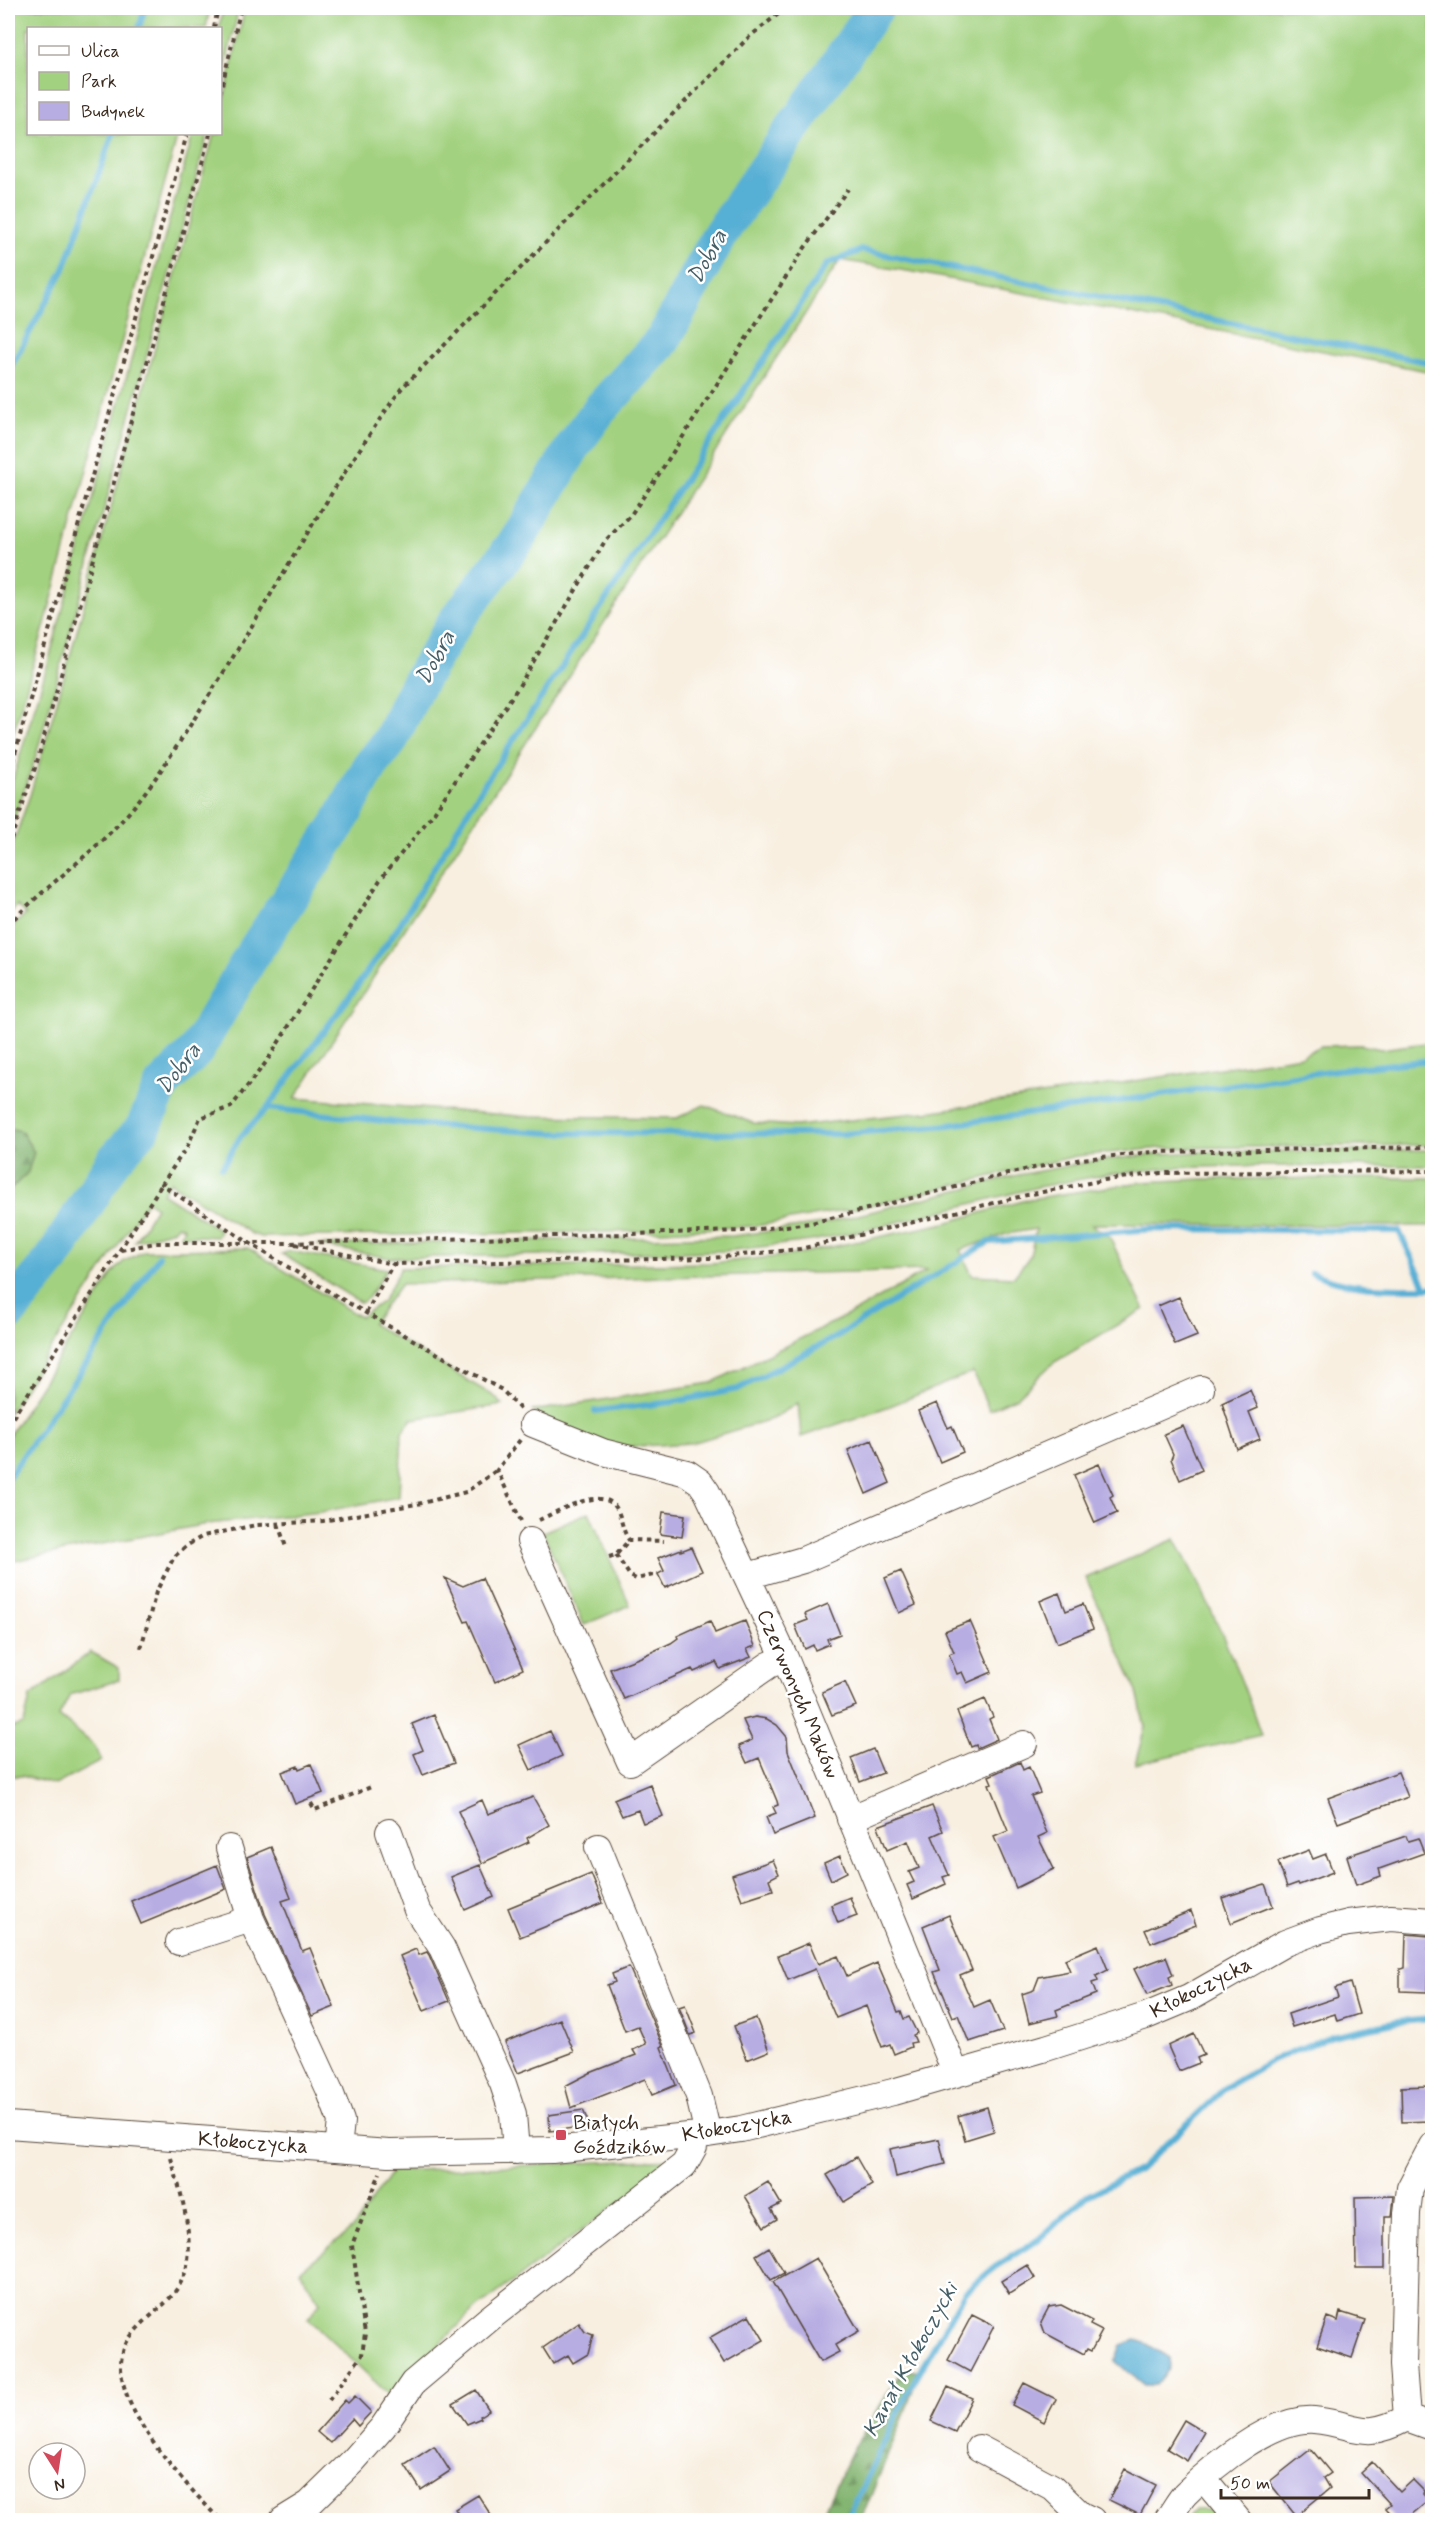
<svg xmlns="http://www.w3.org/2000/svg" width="1440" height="2528" viewBox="0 0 1440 2528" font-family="Mynerve,sans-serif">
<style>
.green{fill:#a2d17f;stroke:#6e7e4e;stroke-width:1.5;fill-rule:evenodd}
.forest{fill:url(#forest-firs);stroke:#5e6e46;stroke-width:1.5}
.water{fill:#57afd4;stroke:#496c79;stroke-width:1.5}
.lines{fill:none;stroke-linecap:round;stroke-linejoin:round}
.stream{stroke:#57afd4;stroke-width:6}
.river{stroke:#57afd4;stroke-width:36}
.building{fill:#b8ade2}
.minor-casing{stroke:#57483b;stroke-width:28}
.path{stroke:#57483b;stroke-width:4;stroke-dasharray:4.5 4.5;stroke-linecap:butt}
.minor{stroke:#fff;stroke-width:26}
.poi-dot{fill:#d1495b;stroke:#fff;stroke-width:2}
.labels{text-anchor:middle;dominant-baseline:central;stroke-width:5;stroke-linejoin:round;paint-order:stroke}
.street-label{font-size:21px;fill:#3b2a1e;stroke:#fff}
.poi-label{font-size:21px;fill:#3b2a1e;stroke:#fff;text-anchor:start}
.water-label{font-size:22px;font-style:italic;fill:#465f67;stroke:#fff}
</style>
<defs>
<pattern id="forest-firs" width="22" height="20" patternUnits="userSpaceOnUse" patternTransform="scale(1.5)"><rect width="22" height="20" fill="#81b36e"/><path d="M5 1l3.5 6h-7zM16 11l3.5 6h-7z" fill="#6b925a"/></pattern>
</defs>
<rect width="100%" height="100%" fill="#fff"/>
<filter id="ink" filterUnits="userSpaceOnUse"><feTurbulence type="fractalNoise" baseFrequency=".0167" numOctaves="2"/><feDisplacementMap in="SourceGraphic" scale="12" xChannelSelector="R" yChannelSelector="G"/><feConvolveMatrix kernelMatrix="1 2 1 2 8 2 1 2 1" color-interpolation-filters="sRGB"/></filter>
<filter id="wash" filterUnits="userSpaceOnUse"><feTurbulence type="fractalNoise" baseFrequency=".008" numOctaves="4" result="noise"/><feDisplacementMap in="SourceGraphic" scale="24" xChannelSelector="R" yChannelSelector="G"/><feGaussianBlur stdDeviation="1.35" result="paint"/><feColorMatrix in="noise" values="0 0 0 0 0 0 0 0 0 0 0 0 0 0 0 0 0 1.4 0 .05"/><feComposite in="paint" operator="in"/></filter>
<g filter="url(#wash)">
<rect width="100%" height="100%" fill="#f8efe0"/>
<path class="green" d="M8,8H210L206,28H28V134H178L45,624L8,752Z
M223,8H239L221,85L220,28H219Z
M245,8H870L803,101L735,206L664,330L642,364L610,394L583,427L516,540L438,641L391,736L220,1000L203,1036L168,1063L150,1090L138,1119L106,1150L96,1175L8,1306V930L26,914L17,905L8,916V858L30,795L70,656L214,134H220L221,112Z
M881,8H1432V372L913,272L840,260L295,1098L519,1116L677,1118L704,1105L754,1123L796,1126L934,1111L1301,1056L1321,1046L1361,1045L1381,1049L1432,1042V1145L1161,1148L1076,1156L858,1208L756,1226L661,1231L261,1237L252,1234L175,1186L171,1181L162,1193L220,1230L217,1237L180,1235L184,1228L178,1225L173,1230L135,1241L156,1207L147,1201L8,1414V1338L12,1330L86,1224L118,1169L149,1126L175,1080L207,1044L284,912L336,837L376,775L419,692L458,629L516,549L593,430L618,397L662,350L681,311L717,251L800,128L827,92Z
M193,134H208L35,759L8,837V795L48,663Z
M1432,1150V1166H1236L1168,1168L1109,1174L1038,1187L870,1229L811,1241L725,1251L389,1258L317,1245L733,1236L822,1224L1018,1175L1094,1161L1158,1154L1202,1152Z
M1432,1178V1226L1091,1224L1110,1238L1144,1309L1053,1363L1017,1397L989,1410L973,1372L890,1406L801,1437L798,1403L772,1419L692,1443L624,1447L560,1430L532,1411L711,1383L858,1310L928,1270L401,1284L372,1324L494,1396L503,1405L412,1419L402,1432L399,1497L321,1512L207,1524L8,1562V1437L113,1273L123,1262L144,1251L248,1248L360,1317L383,1301L401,1268L712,1263L793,1255L945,1223L1030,1199L1141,1182L1203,1179ZM1036,1229L1030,1256L1014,1277L972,1275L960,1250L1006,1234Z
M289,1251L387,1269L369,1297L361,1303L282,1254Z
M589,1512L630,1605L584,1625L543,1532Z
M1175,1539C1210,1603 1238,1666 1261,1735L1135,1764L1145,1727L1137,1691L1086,1578Z
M91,1652L119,1668V1680L70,1695L59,1716L94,1745L101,1761L55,1785L22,1776H8V1729L24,1724L30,1697Z
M672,2159L673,2163L473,2311L389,2395L308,2318L320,2303L300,2271L355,2226L392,2171Z
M1194,2510H1213L1223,2520H1187Z"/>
<path class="forest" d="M8,1128L21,1131L34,1152L28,1172L8,1192Z
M903,2368L919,2372L903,2418L861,2520H819L852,2451Z"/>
<path class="water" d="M1136,2340L1147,2344L1169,2358L1170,2368L1156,2385H1144L1115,2361L1121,2345Z"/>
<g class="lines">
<path class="stream" d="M139,28L145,8
M1432,363L862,250L827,264L483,786L397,929L350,996L267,1108L411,1124L551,1133L841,1134L949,1125L1336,1070L1432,1060
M8,372L64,269L113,134
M222,1167L241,1136L267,1108
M1312,1273C1351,1289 1384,1288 1426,1288
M595,1411L673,1402L738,1389L834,1338L989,1242L1152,1229L1399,1231L1426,1288L1432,1287
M8,1478L159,1256
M847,2520L908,2392L965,2292L995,2267L1039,2239L1087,2196L1140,2169L1226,2087L1274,2059L1332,2036L1398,2022L1432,2019"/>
<path class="river" d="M8,1314L53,1258L114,1160L143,1128L162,1085L196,1051L252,955L340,821L371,765L390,741L415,689L455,622L518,539L574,445L600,409L663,340L720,234L876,8"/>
</g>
<g id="blocks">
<path class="building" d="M1179,1297L1197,1336L1175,1345L1158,1306Z
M1250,1390L1258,1408L1249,1412L1260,1439L1237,1449L1222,1403Z
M937,1403L948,1428L952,1426L963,1452L940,1462L918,1411Z
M1183,1426L1202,1470L1180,1480L1171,1459L1173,1454L1164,1434Z
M872,1440L890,1483L866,1494L848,1450Z
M1099,1464L1113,1495L1110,1497L1117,1513L1095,1523L1074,1475Z
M663,1512L685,1515L682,1537L660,1534Z
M691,1547L702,1571L665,1588L658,1574L664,1571L658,1558L681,1549V1551Z
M901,1571L916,1605L899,1613L885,1578Z
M445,1578L463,1586L482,1578L523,1669L495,1682L468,1621L465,1622Z
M1059,1593L1066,1611L1083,1604L1093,1629L1057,1643L1040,1601Z
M828,1604L840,1634L827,1639L829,1644L815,1650L813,1645L805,1649L795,1625L808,1620L805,1614Z
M710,1621L715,1633L745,1621L755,1646L747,1649L751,1657L720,1669L716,1662L694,1672L692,1669L624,1699L610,1669L641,1657L671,1643L678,1638L677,1636Z
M970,1621L992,1672L967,1683L962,1672L957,1674L949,1654L954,1652L945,1631Z
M845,1682L856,1706L832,1715L822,1692Z
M985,1699L993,1717L989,1719L997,1739L977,1748L976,1745L971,1747L957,1711Z
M434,1715L454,1763L423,1775L414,1754L423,1750L412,1724Z
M755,1717L767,1719L777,1725L787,1737L788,1751L815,1818L773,1835L766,1817L776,1813L773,1807L778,1805L777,1801L759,1758L747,1763L739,1746L752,1740L743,1720Z
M550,1731L562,1756L531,1770L519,1745Z
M873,1749L883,1773L860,1782L851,1758Z
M1020,1762L1023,1770L1029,1767L1040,1793L1031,1796L1047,1833L1038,1837L1054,1869L1016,1888L994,1837L1008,1831L989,1784L992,1783L989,1776Z
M311,1764L323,1793L295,1804L282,1772L298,1766L299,1769Z
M1398,1772L1408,1797L1338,1823L1328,1798Z
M650,1784L663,1816L643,1823L638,1810L622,1816L614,1799Z
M533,1797L549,1825L527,1838L529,1842L482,1863L458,1811L482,1800L488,1814Z
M932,1806L943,1831L932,1836L949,1875L943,1877L946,1884L913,1899L907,1885L914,1882L909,1872L919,1868L908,1841L887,1850L878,1826Z
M1406,1836L1408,1841L1418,1838L1424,1853L1379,1869L1381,1876L1356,1885L1347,1856Z
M271,1847L291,1898L282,1901L302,1951L310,1948L334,2007L312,2016L265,1914L247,1857Z
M1309,1850L1313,1859L1326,1854L1333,1872L1299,1885L1298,1883L1287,1887L1278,1862Z
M840,1856L847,1872L831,1880L824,1863Z
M773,1860L779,1874L769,1879L773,1890L742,1900L732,1875Z
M217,1865L226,1889L141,1924L131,1901Z
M480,1865L494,1897L465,1910L451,1877Z
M591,1874L603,1903L520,1937L508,1908Z
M1265,1884L1273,1906L1231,1923L1222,1898Z
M850,1897L857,1916L838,1923L831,1905Z
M1191,1911L1196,1925L1151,1943L1145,1930Z
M949,1915L972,1970L960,1975L974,2007L990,2000L1003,2031L969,2042L958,2015L953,2017L934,1972L940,1970L923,1926Z
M1406,1934L1429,1936L1427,1992L1400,1991V1969L1405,1968Z
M809,1943L818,1964L838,1956L847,1976L877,1963L898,2012L901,2011L904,2019L909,2017L917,2033L913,2035L916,2042L910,2043L911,2047L894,2054L890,2044L882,2047L866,2006L836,2018L815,1969L788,1980L778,1956Z
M1098,1945L1108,1970L1096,1976L1098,1981L1092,1983L1096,1994L1056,2010L1058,2016L1029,2023L1022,1994L1034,1990L1039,1977L1070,1971L1065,1959Z
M416,1949L419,1955L427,1952L429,1955L449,2001L424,2011L400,1956Z
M1166,1957L1173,1975L1169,1977L1172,1985L1147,1995L1134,1969Z
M629,1967L663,2046L661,2047L676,2085L652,2095L645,2079L571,2108L565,2086L590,2073L636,2055L633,2050L646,2044L638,2026L625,2031L607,1985L615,1982L612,1974Z
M1350,1983L1359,2014L1337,2021L1335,2014L1292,2027L1288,2014L1338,1997L1335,1988Z
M685,2005L696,2033L690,2035L679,2007Z
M756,2018L769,2051L747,2060L734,2026Z
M560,2019L574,2052L518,2073L505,2042Z
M1194,2034L1204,2055L1197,2058L1199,2063L1179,2071L1168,2046Z
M1429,2086V2121L1402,2122L1401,2087Z
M987,2107L994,2131L965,2140L958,2116Z
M583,2110L590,2126L550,2131L549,2115Z
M939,2139L945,2164L896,2177L890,2149Z
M856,2157L872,2185L844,2202L827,2175Z
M768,2182L781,2204L771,2209L777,2219L764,2227L745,2196Z
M1394,2196L1392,2217H1385V2268H1356L1355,2197Z
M769,2247L784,2273L771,2280L756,2255Z
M816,2258L859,2331L835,2345L839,2352L820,2362L773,2282Z
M1027,2265L1035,2278L1009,2294L1001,2281Z
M1061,2305L1092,2321L1090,2325L1102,2331L1091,2351L1087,2349L1084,2354L1045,2333L1041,2322L1049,2307Z
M1340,2312L1365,2320L1352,2358L1317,2346L1327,2317L1338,2321Z
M749,2315L764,2340L724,2363L709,2338Z
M972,2315L994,2326L970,2372L948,2360Z
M579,2323L585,2332L593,2335L588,2354L573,2363L568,2355L553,2364L543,2348Z
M1024,2383L1056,2399L1044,2422L1012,2405Z
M948,2387L972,2398L955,2432L931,2421Z
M476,2390L489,2410L480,2416L481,2418L467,2424L453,2404Z
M355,2396L371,2412L358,2426L352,2419L330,2443L317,2432L345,2400L348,2403Z
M1184,2420L1204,2432L1187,2461L1167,2449Z
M434,2446L450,2471L421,2490L405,2465Z
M1311,2449L1331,2473L1324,2478L1330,2488L1296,2516L1269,2482Z
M1372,2462L1400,2492L1413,2480L1424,2491L1423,2495L1428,2501L1405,2520H1396L1385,2508L1390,2504L1361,2472Z
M1125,2469L1156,2485L1140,2515L1109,2500Z
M478,2495L494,2520H462L455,2509Z"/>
</g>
</g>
<g filter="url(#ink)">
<use href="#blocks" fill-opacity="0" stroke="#57483b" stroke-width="1.5"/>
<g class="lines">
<defs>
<path id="minor" d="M533,1424L603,1452L687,1473L700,1482L707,1492L785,1658L956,2074
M530,1541L630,1762L769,1665L785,1658
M748,1576L803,1560L1201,1389
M850,1819L1024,1744
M389,1832L417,1910L442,1948L503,2084L513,2114L516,2151
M598,1847L699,2096L708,2134
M229,1848L251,1919
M179,1942L251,1919L329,2089L341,2121L338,2149
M8,2125L389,2153L552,2150L708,2134L741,2129L893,2092L1046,2048L1146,2016L1189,1998L1285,1943L1320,1930L1348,1923L1391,1918L1432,1921
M1407,2418L1403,2365L1407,2213L1410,2188L1432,2146
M1407,2418L1432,2427
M979,2448L1052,2487L1081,2515L1092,2520
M1203,2478L1238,2520
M283,2520L309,2504L353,2461L383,2427L413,2383L490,2318L684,2165L694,2147V2136
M1167,2520C1173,2512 1178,2502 1185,2494C1213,2466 1272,2417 1314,2420C1358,2424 1360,2442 1407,2418"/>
</defs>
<use href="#minor" class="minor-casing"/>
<path class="path" d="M214,28L218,8
M220,93L241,8
M8,779L187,134
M8,848L37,762L210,134
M8,925C46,885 95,853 131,810C161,774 185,733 210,694C274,593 331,486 401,389L749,37L786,8
M295,1244L393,1264L712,1258L800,1249L1027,1195L1104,1180L1161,1173L1432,1171
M121,1250L155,1243H290L742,1231L811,1223L1028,1169L1082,1159L1153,1152L1432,1147
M366,1313L393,1264
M520,1409L502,1390C387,1325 269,1261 162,1184L188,1145L200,1118L231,1107L267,1061L380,880L433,814L519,686L605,541L630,516L655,480L804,249L848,189
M8,1425L162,1184
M520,1440L497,1470L521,1521
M539,1520C557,1512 603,1484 617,1509C622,1519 622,1530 629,1540L664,1541
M278,1524L286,1547
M616,1555L630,1576L636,1579L658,1574
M609,1557L616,1555L629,1540
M141,1648L156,1592L174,1557L186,1546L203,1536L256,1525L323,1521L422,1503L466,1492L497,1470
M311,1803L315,1810L371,1787
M171,2158C180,2190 195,2237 186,2270C176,2302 150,2312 131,2336C90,2388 186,2484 220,2520
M329,2400L362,2355L365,2333L352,2245L380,2173"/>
<use href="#minor" class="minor"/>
</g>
</g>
<rect class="poi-dot" x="555" y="2129" width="12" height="12" rx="3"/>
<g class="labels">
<g class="street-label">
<text transform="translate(798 1694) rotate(67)">Czerwonych Maków</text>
<text transform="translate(1201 1988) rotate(-27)">Kłokoczycka</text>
<text transform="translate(737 2126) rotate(-10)">Kłokoczycka</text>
<text transform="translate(253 2143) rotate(4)">Kłokoczycka</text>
</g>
<g class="poi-label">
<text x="573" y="2123">Białych<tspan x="573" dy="24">Goździków</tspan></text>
</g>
<g class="water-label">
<text transform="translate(708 257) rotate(-61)">Dobra</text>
<text transform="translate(436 658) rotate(-61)">Dobra</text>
<text transform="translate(179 1069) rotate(-52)">Dobra</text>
<text transform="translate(911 2360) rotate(-61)">Kanał Kłokoczycki</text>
</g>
</g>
<rect width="1440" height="2528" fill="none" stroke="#fff" stroke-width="30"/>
<rect x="27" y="27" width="195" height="108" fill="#ffffff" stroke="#b1aaa5" stroke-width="1.5"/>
<rect x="39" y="46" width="30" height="9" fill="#ffffff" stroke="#b1aaa5" stroke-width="1.5"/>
<text x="81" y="57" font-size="18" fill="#3b2a1e">Ulica</text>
<rect x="39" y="72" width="30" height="18" fill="#a2d17f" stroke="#b1aaa5" stroke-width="1.5"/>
<text x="81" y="87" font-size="18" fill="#3b2a1e">Park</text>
<rect x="39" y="102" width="30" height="18" fill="#b8ade2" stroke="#b1aaa5" stroke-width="1.5"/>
<text x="81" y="117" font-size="18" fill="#3b2a1e">Budynek</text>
<g transform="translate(57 2471) rotate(168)"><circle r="28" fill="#ffffff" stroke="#b1aaa5" stroke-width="1.5"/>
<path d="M0-4.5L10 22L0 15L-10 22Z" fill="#d1495b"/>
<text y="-9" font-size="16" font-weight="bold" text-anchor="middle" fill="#3b2a1e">N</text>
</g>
<path d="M1221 2489v9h148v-9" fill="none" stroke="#3b2a1e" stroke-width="3"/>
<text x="1230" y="2489" font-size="18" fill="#3b2a1e" stroke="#ffffff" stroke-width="4.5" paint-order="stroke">50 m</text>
</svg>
